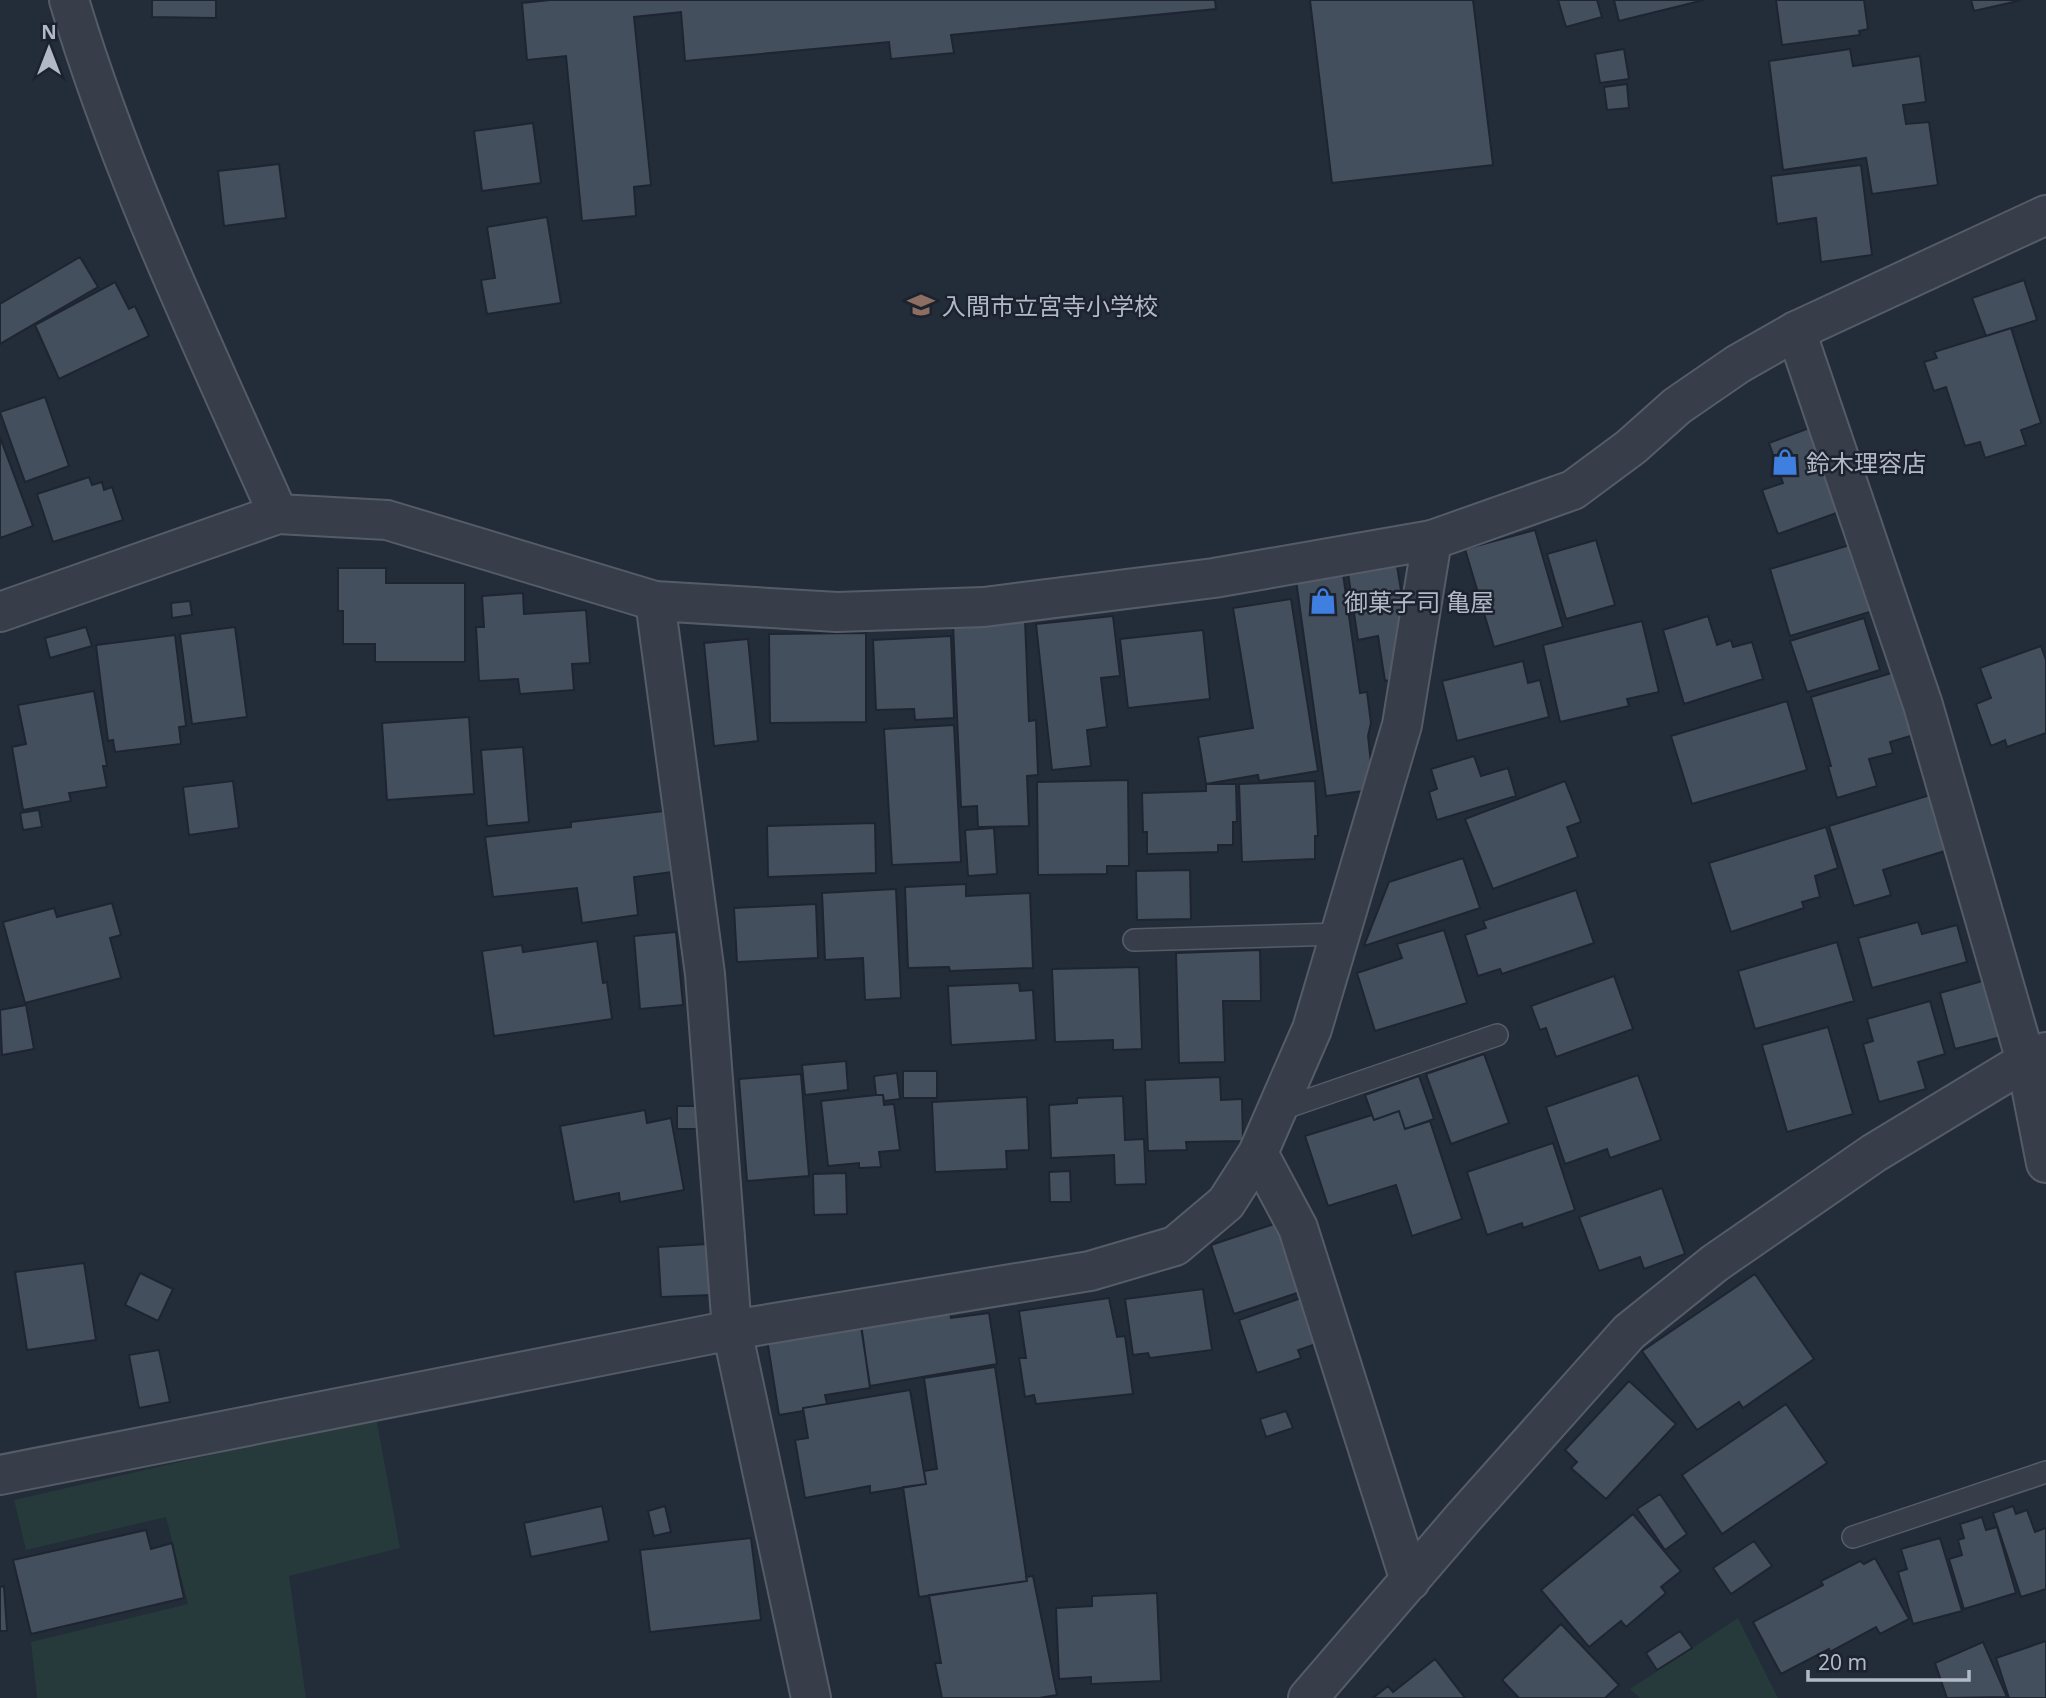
<svg xmlns="http://www.w3.org/2000/svg" width="2046" height="1698" viewBox="0 0 2046 1698" font-family="'Noto Sans','Noto Sans JP',sans-serif">
<style>
.green{fill:#26393b}
.building{fill:#444f5e;stroke:#1e2531;stroke-width:2}
.lines{fill:none;stroke-linecap:round;stroke-linejoin:round}
.service-casing{stroke:#555c68;stroke-width:24}
.minor-casing{stroke:#555c68;stroke-width:42}
.tertiary-casing{stroke:#555c68;stroke-width:42}
.service{stroke:#373e4a;stroke-width:21}
.minor{stroke:#373e4a;stroke-width:38}
.tertiary{stroke:#373e4a;stroke-width:38}
.labels{text-anchor:middle;dominant-baseline:central;stroke-width:5;stroke-linejoin:round;paint-order:stroke}
.poi-label{font-size:24px;fill:#b2b9c6;stroke:#1c232e;text-anchor:start}
</style>
<rect width="100%" height="100%" fill="#232c39"/>
<path class="green" d="M376,1417L400,1548L289,1576L306,1698H37L31,1642L188,1604L166,1517L26,1550L14,1500Z
M1738,1618L1778,1698H1640L1630,1689Z"/>
<path class="building" d="M152,0H216V18L152,17Z
M550,0H1215L1216,9L951,35L954,53L891,59L889,42L685,61L681,12L634,17L651,185L634,187L636,216L582,221L566,56L527,60L522,3Z
M1310,0H1473L1493,165L1332,183Z
M1558,0H1597L1602,17L1566,27Z
M1614,0H1704L1619,21Z
M1776,0H1864L1868,29L1859,31L1860,35L1782,45Z
M1971,0H2022L1974,11Z
M1624,49L1629,79L1600,83L1595,54Z
M1850,49L1853,66L1920,56L1926,102L1903,105L1906,124L1929,122L1938,185L1872,194L1866,158L1783,170L1769,61Z
M1627,84L1629,108L1607,110L1604,87Z
M533,123L541,183L482,191L474,131Z
M279,164L286,218L224,226L218,171Z
M1861,165L1872,255L1821,262L1816,218L1777,224L1771,176Z
M547,217L561,303L487,314L481,280L495,278L487,227Z
M80,257L98,287L0,344V304Z
M2024,280L2037,320L1986,336L1972,298Z
M115,282L129,309L135,306L149,336L59,379L35,325Z
M2011,328L2041,423L2021,430L2026,445L1985,458L1980,442L1965,446L1946,387L1934,391L1924,362L1937,358L1934,352Z
M45,397L69,466L25,482L0,412Z
M1812,427L1842,511L1778,534L1762,490L1783,483L1769,443Z
M0,437L33,526L0,538Z
M89,477L92,485L102,482L104,490L112,487L123,520L53,542L37,494Z
M1535,530L1563,627L1494,647L1465,549Z
M1596,540L1615,605L1566,619L1547,554Z
M1853,544L1873,611L1790,636L1770,569Z
M1397,566L1407,627L1396,679L1385,681L1378,636L1358,640L1348,573Z
M338,568H386V583H465V662H375V644H343V611H338Z
M1343,574L1360,693L1367,692L1371,723L1368,736L1373,781L1370,790L1326,796L1296,580Z
M523,593L524,614L586,610L590,663L572,664L574,690L520,694L518,679L479,681L476,627H484L482,596Z
M1291,599L1318,771L1259,781L1258,775L1206,784L1198,737L1253,728L1233,608Z
M190,601L192,615L172,618L171,603Z
M1113,616L1120,676L1101,678L1107,727L1087,730L1091,766L1052,770L1036,624Z
M1708,616L1717,645L1731,640L1733,647L1752,642L1763,679L1684,704L1663,630Z
M1864,618L1880,670L1807,692L1790,641Z
M1025,620L1029,721L1036,720L1038,775L1027,776L1029,826L978,827L977,806L961,807L953,624Z
M1642,621L1659,692L1627,699L1629,706L1560,722L1543,645Z
M86,627L92,646L50,658L45,638Z
M235,627L247,717L192,724L180,634Z
M1203,630L1210,699L1128,708L1120,639Z
M866,633V722L770,723L769,634Z
M175,635L186,726L179,727L181,744L115,752L113,740L108,741L96,645Z
M951,636L954,718L915,720L914,709L876,710L873,640Z
M748,639L758,741L714,746L704,643Z
M2041,646L2046,660V733L2007,747L2005,740L1991,746L1976,704L1991,698L1980,668Z
M1523,661L1528,683L1540,680L1549,717L1457,741L1442,681Z
M1895,672L1914,735L1890,742L1893,753L1869,759L1877,786L1837,798L1828,766H1831L1811,697Z
M94,691L107,766H103L107,787L69,793L71,801L23,810L12,747L26,744L18,705Z
M1787,701L1807,770L1692,804L1671,736Z
M469,717L474,794L387,800L382,723Z
M954,725L961,862L892,865L884,729Z
M523,747L529,822L487,826L481,750Z
M1474,756L1481,776L1508,768L1516,796L1437,820L1429,792L1437,789L1431,769Z
M1128,780L1129,866H1107V874L1038,875L1037,782Z
M233,781L239,828L189,835L183,787Z
M1315,781L1318,836H1315V859L1242,862L1239,784Z
M1565,781L1581,822L1567,827L1578,857L1493,889L1465,819Z
M1206,784H1236L1237,822H1233V845H1218V852L1147,854V832H1143L1142,793L1206,791Z
M1930,795L1948,850L1883,870L1891,895L1854,906L1829,826Z
M39,810L42,827L23,830L20,813Z
M664,811L672,872L634,877L638,915L582,923L577,888L493,897L485,837L571,827V822Z
M875,823L876,873L768,877L767,826Z
M1826,827L1838,868L1815,876L1820,897L1802,902L1804,908L1731,932L1709,863Z
M994,828L997,874L968,876L965,830Z
M1463,858L1480,908L1364,946L1389,882Z
M1190,870L1191,919L1137,920L1136,871Z
M966,884V896L1030,893L1033,968L950,971L949,967L908,968L905,887Z
M896,889L901,998L865,1000L863,958L825,960L822,893Z
M1576,890L1594,943L1502,974L1500,969L1478,976L1465,935L1486,928L1483,921Z
M112,903L121,935L110,938L121,978L25,1003L3,922L54,908L57,917Z
M816,904L818,958L737,962L734,908Z
M1918,922L1922,934L1957,925L1967,962L1872,988L1858,938Z
M1444,930L1467,1003L1375,1031L1357,973L1402,958L1397,944Z
M676,932L683,1005L640,1009L634,936Z
M597,941L603,983L607,982L612,1019L494,1036L482,951L522,945L523,952Z
M1837,942L1854,1001L1755,1029L1738,971Z
M1260,950L1261,1001H1223L1225,1062L1179,1063L1176,953Z
M1139,967L1142,1049L1113,1050V1040L1055,1042L1052,969Z
M1614,976L1633,1029L1556,1057L1546,1028L1540,1030L1531,1006Z
M1993,978L2005,1036L1955,1049L1940,993Z
M1019,983L1020,991L1033,990L1036,1040L951,1045L948,986Z
M1930,1001L1945,1054L1918,1062L1926,1089L1879,1102L1863,1044L1873,1041L1867,1019Z
M26,1005L34,1049L2,1055L0,1010Z
M1828,1027L1853,1114L1787,1132L1762,1045Z
M1484,1054L1509,1123L1451,1144L1426,1074Z
M846,1061L848,1090L805,1095L802,1065Z
M903,1071H937V1098H903Z
M897,1073L900,1099L884,1101L883,1095H876L874,1076Z
M801,1074L809,1176L747,1181L739,1079Z
M1638,1075L1661,1140L1610,1158L1607,1149L1565,1164L1546,1107Z
M1419,1076L1434,1119L1405,1129L1399,1111L1374,1120L1365,1095Z
M1220,1077L1221,1100L1242,1099L1243,1141L1186,1142L1187,1150L1148,1151L1145,1080Z
M876,1095H883L884,1105L894,1104L900,1150L879,1152L881,1167L859,1168V1163L828,1166L821,1101Z
M1123,1096L1125,1140L1144,1139L1146,1184L1115,1185L1114,1155L1051,1158L1049,1105L1077,1103V1098Z
M1027,1097L1029,1150L1006,1151L1007,1169L935,1172L932,1102Z
M677,1106H696L697,1129H677Z
M645,1110L647,1123L671,1118L684,1190L620,1202L619,1193L574,1202L560,1126Z
M1399,1111L1405,1129L1430,1121L1462,1219L1412,1236L1396,1185L1328,1206L1305,1136L1372,1115L1374,1120Z
M1553,1143L1575,1210L1523,1228L1522,1223L1487,1235L1467,1172Z
M1070,1171L1071,1202H1050L1049,1172Z
M846,1173L847,1214L814,1215L813,1174Z
M1662,1188L1685,1254L1644,1269L1640,1257L1599,1271L1579,1217Z
M1274,1224L1277,1231L1286,1228L1300,1292L1234,1314L1211,1245Z
M708,1244L712,1295L661,1297L658,1247Z
M84,1263L96,1340L27,1350L15,1272Z
M140,1273L173,1289L158,1321L125,1305Z
M1755,1274L1814,1359L1743,1408L1739,1402L1697,1430L1642,1351Z
M1203,1289L1212,1350L1150,1358L1148,1353L1133,1355L1125,1299Z
M1304,1297L1319,1343L1298,1350L1301,1358L1257,1373L1239,1320Z
M1109,1298L1117,1337L1125,1336L1133,1394L1036,1404L1034,1395L1025,1397L1019,1358H1026L1019,1311Z
M949,1306L951,1318L989,1313L997,1364L870,1386L860,1320Z
M861,1324L870,1388L825,1395L827,1404L803,1408V1411L779,1415L767,1339Z
M159,1350L170,1402L139,1408L129,1355Z
M995,1367L1027,1581L919,1597L903,1487L926,1484L924,1471L937,1469L924,1378Z
M1629,1381L1676,1424L1606,1499L1571,1468L1577,1462L1565,1450Z
M910,1390L926,1484L870,1493V1486L805,1498L795,1440L808,1438L803,1408Z
M1786,1404L1827,1463L1722,1534L1682,1475Z
M1286,1411L1293,1428L1266,1437L1260,1419Z
M1660,1494L1687,1534L1665,1550L1637,1509Z
M602,1506L609,1541L531,1557L524,1523Z
M665,1506L671,1532L654,1536L648,1511Z
M2013,1506L2016,1514L2027,1510L2035,1532L2046,1528V1589L2021,1597L1993,1513Z
M1633,1514L1681,1571L1661,1587L1666,1593L1626,1627L1621,1621L1589,1647L1541,1590Z
M1982,1517L1986,1530L1997,1527L2016,1593L1964,1609L1949,1559L1962,1555L1958,1540L1964,1538L1960,1524Z
M146,1530L151,1549L172,1543L184,1598L31,1634L13,1560Z
M751,1538L761,1620L650,1632L640,1550Z
M1940,1538L1962,1611L1913,1624L1898,1572L1907,1569L1901,1549Z
M1754,1541L1772,1566L1731,1594L1713,1568Z
M1875,1558L1909,1619L1880,1634L1876,1627L1830,1652L1829,1649L1781,1674L1753,1622L1823,1585L1821,1581L1860,1561L1864,1564Z
M1033,1576L1057,1695L1039,1698H942L935,1663H941L929,1595L1027,1581L1026,1577Z
M4,1586L7,1631H0V1587Z
M1157,1593L1161,1681L1091,1684V1677L1059,1679L1056,1608L1092,1606V1596Z
M1561,1624L1619,1685L1605,1698H1519L1502,1680Z
M1680,1631L1692,1648L1657,1670L1646,1653Z
M2046,1641V1698H2009L1996,1658Z
M1983,1642L2007,1697L1947,1698L1935,1663Z
M1435,1659L1465,1698H1373L1388,1686L1393,1692Z"/>
<g class="lines">
<defs>
<path id="service" d="M1134,940L1340,934
M1276,1111L1497,1035
M1853,1537L2046,1472"/>
<path id="minor" d="M1796,331L1923,705L2026,1061L2046,1163
M655,601L705,974L732,1330L811,1698
M1258,1153L1298,1228L1410,1581
M0,1475L732,1330L1090,1271L1175,1246L1226,1203L1258,1153L1312,1029L1402,725L1432,540
M1308,1698L1463,1518L1629,1332L1715,1263L1874,1153L2026,1061L2046,1052"/>
<path id="tertiary" d="M278,514L387,520L655,601L837,612L984,607L1214,578L1432,540L1573,490L1631,447L1677,406L1738,364L1796,331L2046,215
M0,612L278,514C203,345 122,177 69,0"/>
</defs>
<use href="#service" class="service-casing"/>
<use href="#minor" class="minor-casing"/>
<use href="#tertiary" class="tertiary-casing"/>
<use href="#service" class="service"/>
<use href="#minor" class="minor"/>
<use href="#tertiary" class="tertiary"/>
</g>
<defs>
<symbol id="school-bare" viewBox="-9 -9 18 18"><path d="M0-5L7-2L0 1L-7-2ZM-4 1L0 2.5L4 1V4Q0 6-4 4Z" fill="#8d6e63" stroke="#1c232e" stroke-width="2.5" paint-order="stroke"/></symbol>
<symbol id="shop-bare" viewBox="-9 -9 18 18"><path d="M-5-2.5h2.3a2.7 3.5 0 0 1 5.4 0H5L5.5 6h-11ZM-1.5-2.5h3a1.5 2.3 0 0 0-3 0Z" fill="#3f7fe0" stroke="#1c232e" stroke-width="2.5" paint-order="stroke"/></symbol>
</defs>
<g fill-rule="evenodd">
<use href="#school-bare" x="902" y="286" width="38" height="38"/>
<use href="#shop-bare" x="1766" y="443" width="38" height="38"/>
<use href="#shop-bare" x="1304" y="582" width="38" height="38"/>
</g>
<g class="labels">
<g class="poi-label">
<text x="942" y="305">入間市立宮寺小学校</text>
<text x="1806" y="462">鈴木理容店</text>
<text x="1344" y="601">御菓子司 亀屋</text>
</g>
</g>
<g transform="translate(49 49)" stroke="#1c232e" stroke-width="5" paint-order="stroke">
<path d="M0-5L12 26L0 18L-12 26Z" fill="#b2b9c6"/>
<text y="-10" font-size="19" font-weight="bold" text-anchor="middle" fill="#b2b9c6">N</text>
</g>
<path d="M1808 1670v10h161v-10" fill="none" stroke="#b2b9c6" stroke-width="3.5"/>
<text x="1818" y="1670" font-size="21" fill="#b2b9c6" stroke="#1c232e" stroke-width="5" paint-order="stroke">20 m</text>
</svg>
